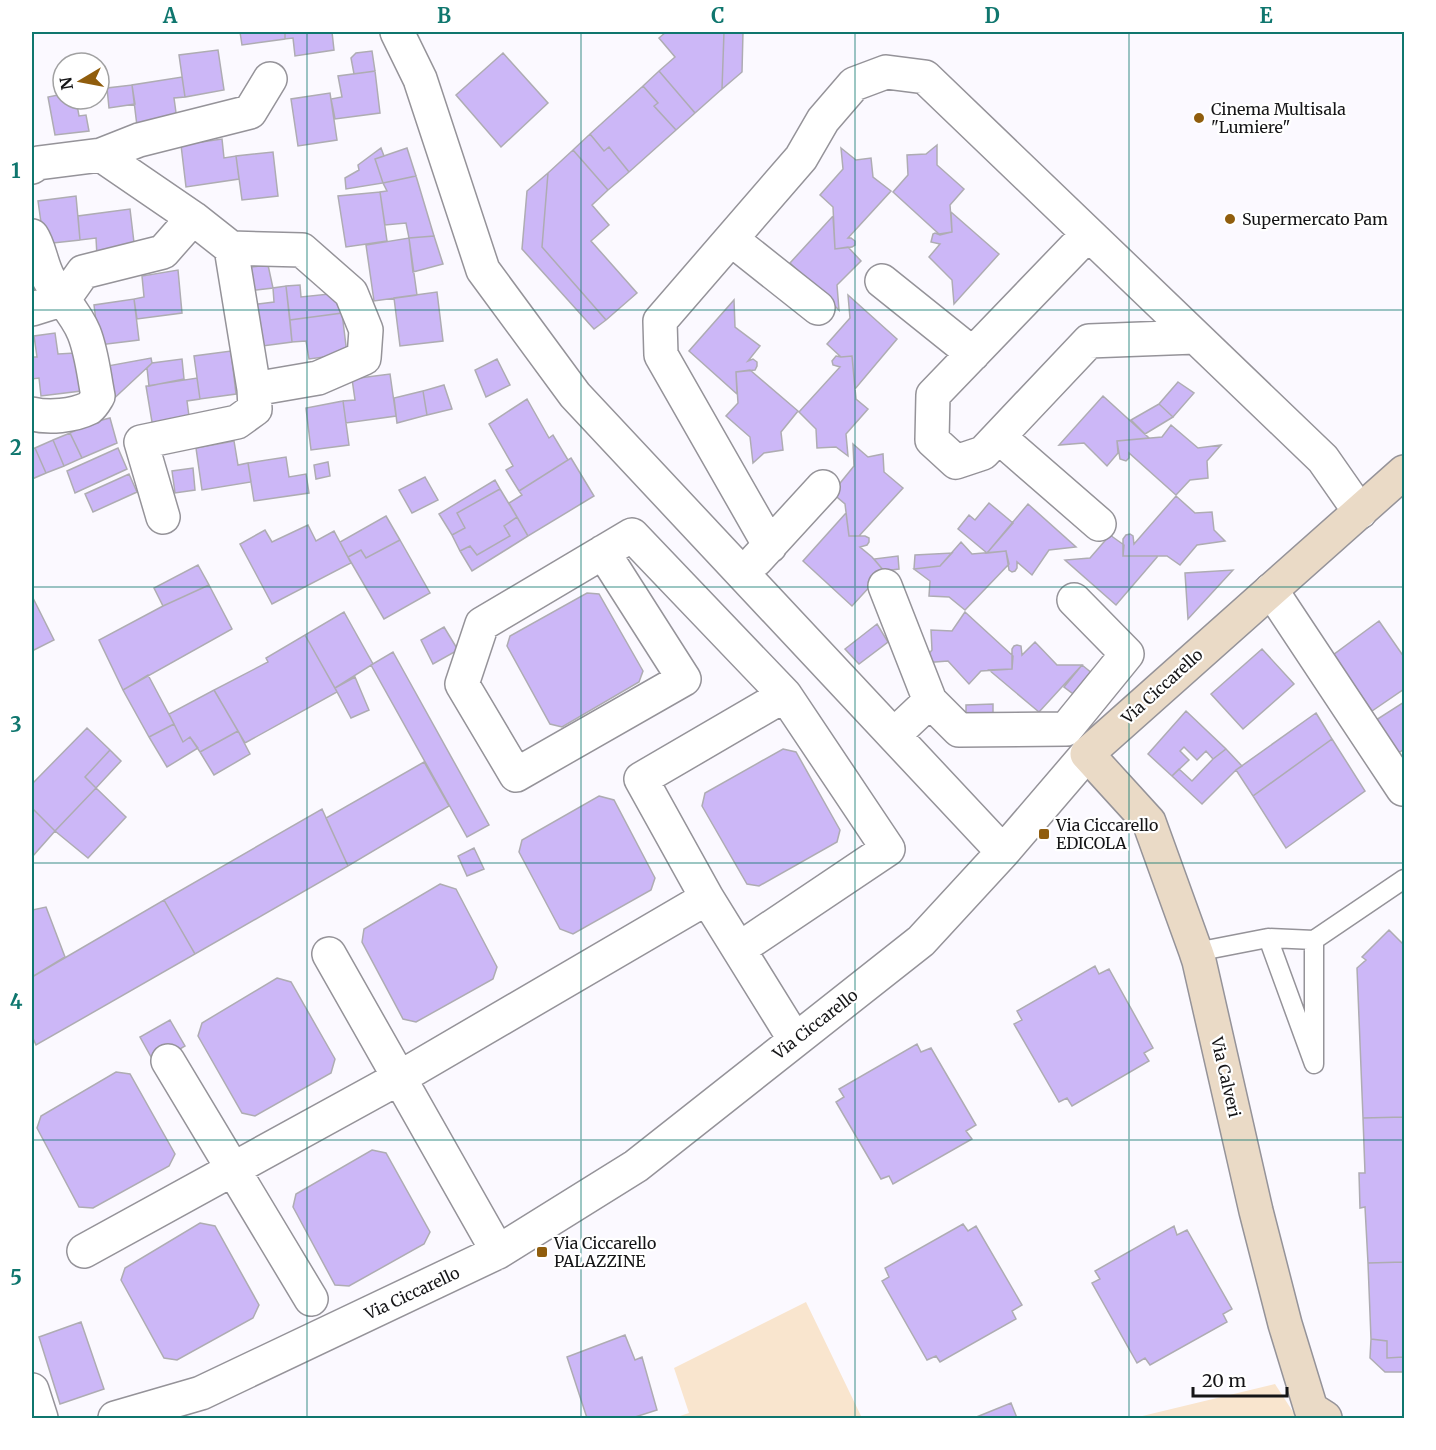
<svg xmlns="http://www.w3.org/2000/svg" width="1436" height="1450" viewBox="0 0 1436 1450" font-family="Merriweather,serif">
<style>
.green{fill:#f9e5ce}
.building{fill:#ccb7f7;stroke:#aeacb2;stroke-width:1.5}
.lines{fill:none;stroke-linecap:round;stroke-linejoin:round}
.lane-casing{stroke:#959399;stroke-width:21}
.street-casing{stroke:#959399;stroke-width:36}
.secondary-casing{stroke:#959399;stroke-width:36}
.lane{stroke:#fff;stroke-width:18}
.street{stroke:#fff;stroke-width:33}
.secondary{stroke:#eadac6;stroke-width:33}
.grid{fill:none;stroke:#0f766e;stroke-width:1.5;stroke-opacity:0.55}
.poi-dot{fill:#905d0d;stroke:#fff;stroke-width:2}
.labels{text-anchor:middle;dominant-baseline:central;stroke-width:4.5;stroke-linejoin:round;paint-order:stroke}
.poi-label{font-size:16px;fill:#151517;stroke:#fff;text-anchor:start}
.street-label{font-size:16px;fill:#151517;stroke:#fff}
.neatline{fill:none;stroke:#0f766e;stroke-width:2}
.grid-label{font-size:20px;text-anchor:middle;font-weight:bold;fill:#0f766e}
</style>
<rect width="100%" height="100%" fill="#fbf9ff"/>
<path class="green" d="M806,1302L862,1418H674L689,1413L674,1368Z
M1275,1384L1297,1418H1134Z"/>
<path class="building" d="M240,32H285V39L242,45Z
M285,32H332L334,50L295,56L293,38L285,39Z
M666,32H724L722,89L695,113L659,71L675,57L659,38Z
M724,32H743L742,72L722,89Z
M218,50L224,90L185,97L179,55Z
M372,51L375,71L354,74L351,58L356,53Z
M503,53L548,103L501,147L456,95Z
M375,71L380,113L335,119L331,99L342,97L338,76Z
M659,71L695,113L676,130L654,106L658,103L643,86Z
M182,77L185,97L174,98L177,120L137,126L132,85Z
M132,85L135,104L109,108L107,88Z
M643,86L658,103L654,106L676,130L629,172L609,147L604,151L590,134Z
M330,93L337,140L298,146L291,99Z
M63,94V99H76L79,116L86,115L89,131L55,135L48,97Z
M590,134L604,151L609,147L629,172L608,190L573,150Z
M222,139L224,158L236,156L239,179L186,187L181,145Z
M937,145V165L964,189L950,205L952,232L939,234L893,192L908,175L907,155L926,154Z
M381,148L384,156L375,159L383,183L346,189L345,178L359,170L358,165Z
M407,148L416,176L383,183L375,159Z
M841,148L856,160L871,158L873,177L891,191L848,238H851L855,241V245L852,247L835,249L833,207L820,195L843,169Z
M573,150L608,190L592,205L609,225L591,241L637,293L606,320L542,247L548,173Z
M273,152L278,196L242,200L236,156Z
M548,173L542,247L606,320L594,329L522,249L527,191Z
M416,176L434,236L409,238L406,223L385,225L380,192L387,191L383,183Z
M380,192L387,241L346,247L338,196Z
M76,196L80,240L44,244L38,201Z
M130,209L135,251L97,256L96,238L80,240L78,216Z
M951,212L999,254L954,304L952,280L929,257L940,244L931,242L933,234L935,233L940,235L952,232Z
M833,216L835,249L848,247L861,261L837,285L839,310L790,263Z
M434,236L443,264L413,272L409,238Z
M409,238L417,295L374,301L366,245Z
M268,265L273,288L247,291L244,268Z
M178,270L182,313L137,319L134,299L144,297L142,276Z
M300,285L301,297L339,293L342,313L290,320L286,286Z
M286,286L292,342L255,347L250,305L274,302L273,288Z
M437,292L443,341L400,346L394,298Z
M848,295L897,339L855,389L852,356L841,357L827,344L850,318Z
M134,299L139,340L99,345L94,305Z
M734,300L735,327L760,346L748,361L753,359L757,362V366L755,370L736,372L737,394L689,351Z
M342,313L347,354L309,359L306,341L292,342L290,320Z
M55,333L58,354L75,353L81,391L41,396L39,378L32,379V357H37L34,336Z
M231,351L236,394L200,399L194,356Z
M836,356L841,357L852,356L856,399L868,409L846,434L848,456L836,447L817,448L816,429L799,412L840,367L833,365L832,361Z
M151,358L152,363L107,405L102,367Z
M182,359L184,379L149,386L147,368L152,363Z
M497,359L510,385L486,397L475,370Z
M750,370L798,411L781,432L783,450L764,453L753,463L750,437L726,416L738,403L736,372Z
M390,374L396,416L346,423L343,401L355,400L352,379Z
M197,378L200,399L187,401L190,424L153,428L146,386Z
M1178,382L1194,393L1173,417L1159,404Z
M444,385L452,409L427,415L423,391Z
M423,391L427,415L397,423L394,398Z
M1103,396L1149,438L1117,441L1118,453L1107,466L1084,443L1059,445Z
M527,399L549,438L553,435L568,460L519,491L506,470L513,466L489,424Z
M343,401L349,445L311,450L306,408Z
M1159,404L1173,417L1145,434L1131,420Z
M110,418L117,443L82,458L70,433L90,423Z
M1171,425L1198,448L1221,445L1207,461L1208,478L1190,480L1176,495L1129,453V458L1126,461L1120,459L1117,441L1162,437Z
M70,433L82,458L64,466L53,440Z
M53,440L64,466L46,473L35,448Z
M234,441L238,465L248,463L251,482L202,490L196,448Z
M853,444L868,457L883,454L884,472L903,488L859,536H849L845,504L832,493L854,466Z
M35,448L46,473L32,479V449Z
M118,448L127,469L75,493L67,471Z
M286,457L289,477L306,474L309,493L254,501L248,463Z
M571,458L594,496L528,536L509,503L522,495L519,491Z
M328,462L330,476L316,479L314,465Z
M193,468L195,490L175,493L172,471Z
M129,474L137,492L93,512L85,494Z
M425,477L438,500L412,513L399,490Z
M495,480L500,489L457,513L465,528L452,535L439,514Z
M500,489L517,517L504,526L510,536L477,555L470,546L460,551L452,535L465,528L457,513Z
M1176,496L1195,513L1212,512L1214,530L1225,541L1197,545L1180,565L1167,556H1123V539L1126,535L1130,534L1133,536L1134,544Z
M989,503L1013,523L987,553L958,529L969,515L975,520Z
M1028,504L1076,547L1049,550L1032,575L1017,562V568L1015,571L1012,572L1009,570L1006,551L987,553Z
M846,513L849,536H865L869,538V542L867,545L860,547L872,557L884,571L852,606L803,561Z
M386,516L400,540L366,558L361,550L348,557L340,542Z
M517,517L528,536L472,571L460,551L470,546L477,555L510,536L504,526Z
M308,525L316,541L334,531L351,563L272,604L240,544L265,530L272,542Z
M1110,535L1124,545L1123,556H1158L1116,605L1065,560L1090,558Z
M400,540L430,593L384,619L348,557L361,550L366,558Z
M961,542L972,554L1006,551L1009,564L965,610L949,597L929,596L930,581L914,569L940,566Z
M952,553L940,566L914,569L915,555Z
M898,556L899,569L884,571L874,559Z
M198,565L209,585L163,606L154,588Z
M1233,570L1188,619L1185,573Z
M209,585L232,629L123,690L99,640L163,606Z
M587,593L599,594L643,671L639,682L562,727L550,724L507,646L510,636Z
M32,596L54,640L32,651Z
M344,612L373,664L335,688L305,635Z
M965,612L1013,656L1012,669L981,671L969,684L948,661L921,663L932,650L931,630L952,631Z
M1379,621L1404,657V689L1372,711L1333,655Z
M877,624L888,642L859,664L845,649Z
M444,627L458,650L433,664L421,640Z
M305,635L337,692L245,743L214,690L268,662L266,658Z
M1035,642L1057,665H1082L1039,712L989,670L1012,669V649L1014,646L1017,645L1021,646L1022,655Z
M1262,649L1294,684L1243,729L1211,694Z
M393,652L489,825L467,837L371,665Z
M1082,665L1098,678L1080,699L1064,687Z
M148,675L174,724L149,737L123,690Z
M355,677L369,710L351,718L335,688Z
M214,690L238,731L200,752L190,737L183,742L169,714Z
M1404,702V749L1397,754L1376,720Z
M993,704V722H966V705Z
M1186,711L1226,749L1213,759L1206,751L1197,760L1184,747L1180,751L1189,760L1172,776L1148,754Z
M1316,713L1332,739L1253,796L1236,770Z
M174,724L183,742L190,737L198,748L167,767L149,737Z
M87,728L110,750L85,777L96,788L55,831L32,808V784Z
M238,731L250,754L214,775L200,752Z
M1332,739L1365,791L1286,848L1253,796Z
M783,749L796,752L840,830L837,842L759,886L747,884L702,806L705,793Z
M1226,749L1242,766L1236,770L1202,804L1172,776L1179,769L1192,781L1213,759Z
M110,750L121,761L96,788L85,777Z
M424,762L449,806L348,866L326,818Z
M96,788L126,817L88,858L55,831Z
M599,796L614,800L655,878L651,890L573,934L560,929L519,852L522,840Z
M32,808L55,831L32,857Z
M322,809L348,866L195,954L164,900Z
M474,848L484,869L467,876L458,856Z
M440,884L456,889L497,967L493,979L416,1022L403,1019L362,942L364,929Z
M164,900L195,954L36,1045L32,1036V977Z
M46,907L65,957L32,977V910Z
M1389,930L1404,945V1117L1363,1118L1357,968L1366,960L1362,957Z
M1095,966L1099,974L1109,969L1153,1048L1144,1053L1149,1061L1072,1106L1067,1098L1059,1102L1014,1024L1022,1020L1017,1011Z
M277,978L291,982L335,1059L331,1073L255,1116L242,1113L198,1036L202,1023Z
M170,1020L185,1046L155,1064L140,1037Z
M917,1044L921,1052L931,1048L976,1125L966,1131L972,1139L893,1184L889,1176L881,1179L836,1102L844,1097L839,1089Z
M116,1072L130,1074L175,1154L169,1166L93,1208L79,1207L37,1128L41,1116Z
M1404,1117V1262L1368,1263L1365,1207L1360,1208L1359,1173H1365L1363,1118Z
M372,1150L386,1153L430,1232L424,1244L349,1286L335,1285L293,1207L296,1194Z
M200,1223L215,1226L259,1305L253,1318L177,1360L164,1358L121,1280L125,1268Z
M963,1224L968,1231L976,1226L1022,1305L1012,1311L1016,1319L940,1362L936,1356L927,1360L882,1281L889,1277L885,1268Z
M1174,1226L1177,1235L1187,1230L1232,1309L1223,1314L1227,1322L1150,1365L1145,1358L1137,1363L1092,1283L1100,1279L1095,1271Z
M1404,1262V1368L1403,1357L1387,1358V1341L1371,1339L1368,1263Z
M81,1322L104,1389L60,1404L39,1337Z
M625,1335L635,1360L642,1357L657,1410L632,1418H587L567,1357Z
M1371,1339L1387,1341V1358L1403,1357L1404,1372H1385L1370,1358Z
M1011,1403L1017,1418H974Z"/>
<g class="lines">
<defs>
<path id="lane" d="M1268,938L1314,940
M1196,952L1268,938L1314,1064V940L1404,879"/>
<path id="street" d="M397,32L420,79L483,270L575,395L1003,852
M101,155L139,140L250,112L270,79
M32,167L38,163L101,155L193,218L231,248L254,389L255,409L237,422L141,442L163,517
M1088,234L933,395L932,440L956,462L983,453L1089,341L1195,337
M32,236C40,248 41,265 49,279C59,297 76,313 84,333C92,353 94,376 98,396C95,401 93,405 89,408C73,416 49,418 32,414
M731,239L818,308
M231,248L302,250L351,293L366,330L364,358L318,378L254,389
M882,281L973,354
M32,309L64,299L83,272L163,252L193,218
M999,437L1099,524
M770,546L661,355L660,321L801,158L823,120L854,84L886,72L925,77L1323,459L1360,512
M603,552L684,679L516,775L462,684L482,624L632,535L785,695
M756,560L823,487
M885,586L930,701L894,735
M1271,590L1403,789
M930,701L959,730L1066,729L1127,654L1074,600
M739,949L888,849L785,695L641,779L707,898L795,1040
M329,954L498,1252
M168,1061L311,1299
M84,1251L399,1078L707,898
M32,1390L41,1418
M115,1418L201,1393L498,1252L636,1166L921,941L1003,852L1087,754"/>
<path id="secondary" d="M1325,1418L1311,1409L1285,1324L1256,1211L1199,961L1196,952L1149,822L1087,754L1404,472"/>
</defs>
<use href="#lane" class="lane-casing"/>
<use href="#street" class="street-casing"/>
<use href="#secondary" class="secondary-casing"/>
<use href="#lane" class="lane"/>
<use href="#street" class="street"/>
<use href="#secondary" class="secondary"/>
</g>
<path class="grid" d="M307,32V1418M581,32V1418M855,32V1418M1129,32V1418M32,310H1404M32,587H1404M32,863H1404M32,1140H1404"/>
<g class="poi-dot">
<circle cx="1199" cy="118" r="6"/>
<circle cx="1230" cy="219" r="6"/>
<rect x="1038" y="828" width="12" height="12" rx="3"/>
<rect x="536" y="1246" width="12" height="12" rx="3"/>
</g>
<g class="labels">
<g class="poi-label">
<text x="1211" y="109">Cinema Multisala<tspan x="1211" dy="18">"Lumiere"</tspan></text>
<text x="1242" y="219">Supermercato Pam</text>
<text x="1056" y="825">Via Ciccarello<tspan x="1056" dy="18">EDICOLA</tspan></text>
<text x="554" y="1243">Via Ciccarello<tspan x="554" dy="18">PALAZZINE</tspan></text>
</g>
<g class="street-label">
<text transform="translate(1162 686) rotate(-42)">Via Ciccarello</text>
<text transform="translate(815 1024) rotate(-38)">Via Ciccarello</text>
<text transform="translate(1226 1077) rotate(77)">Via Calveri</text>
<text transform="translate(412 1293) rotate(-25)">Via Ciccarello</text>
</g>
</g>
<rect width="1436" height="1450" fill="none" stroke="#ffffff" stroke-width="66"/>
<g transform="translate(81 81) rotate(260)"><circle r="28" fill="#ffffff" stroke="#a1a1a2" stroke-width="1.5"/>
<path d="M0-4.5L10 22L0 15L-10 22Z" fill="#905d0d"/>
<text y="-9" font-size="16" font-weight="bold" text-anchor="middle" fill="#151517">N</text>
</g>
<path d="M1193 1387v9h94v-9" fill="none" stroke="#151517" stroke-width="3"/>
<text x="1202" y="1387" font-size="18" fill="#151517" stroke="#ffffff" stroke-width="4.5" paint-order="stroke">20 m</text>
<rect x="33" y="33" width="1370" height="1384" class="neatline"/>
<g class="grid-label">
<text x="170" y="23">A</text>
<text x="444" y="23">B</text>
<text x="718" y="23">C</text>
<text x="992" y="23">D</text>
<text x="1266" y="23">E</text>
<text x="16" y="178">1</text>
<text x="16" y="455">2</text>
<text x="16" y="732">3</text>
<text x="16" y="1009">4</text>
<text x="16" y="1285">5</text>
</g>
</svg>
